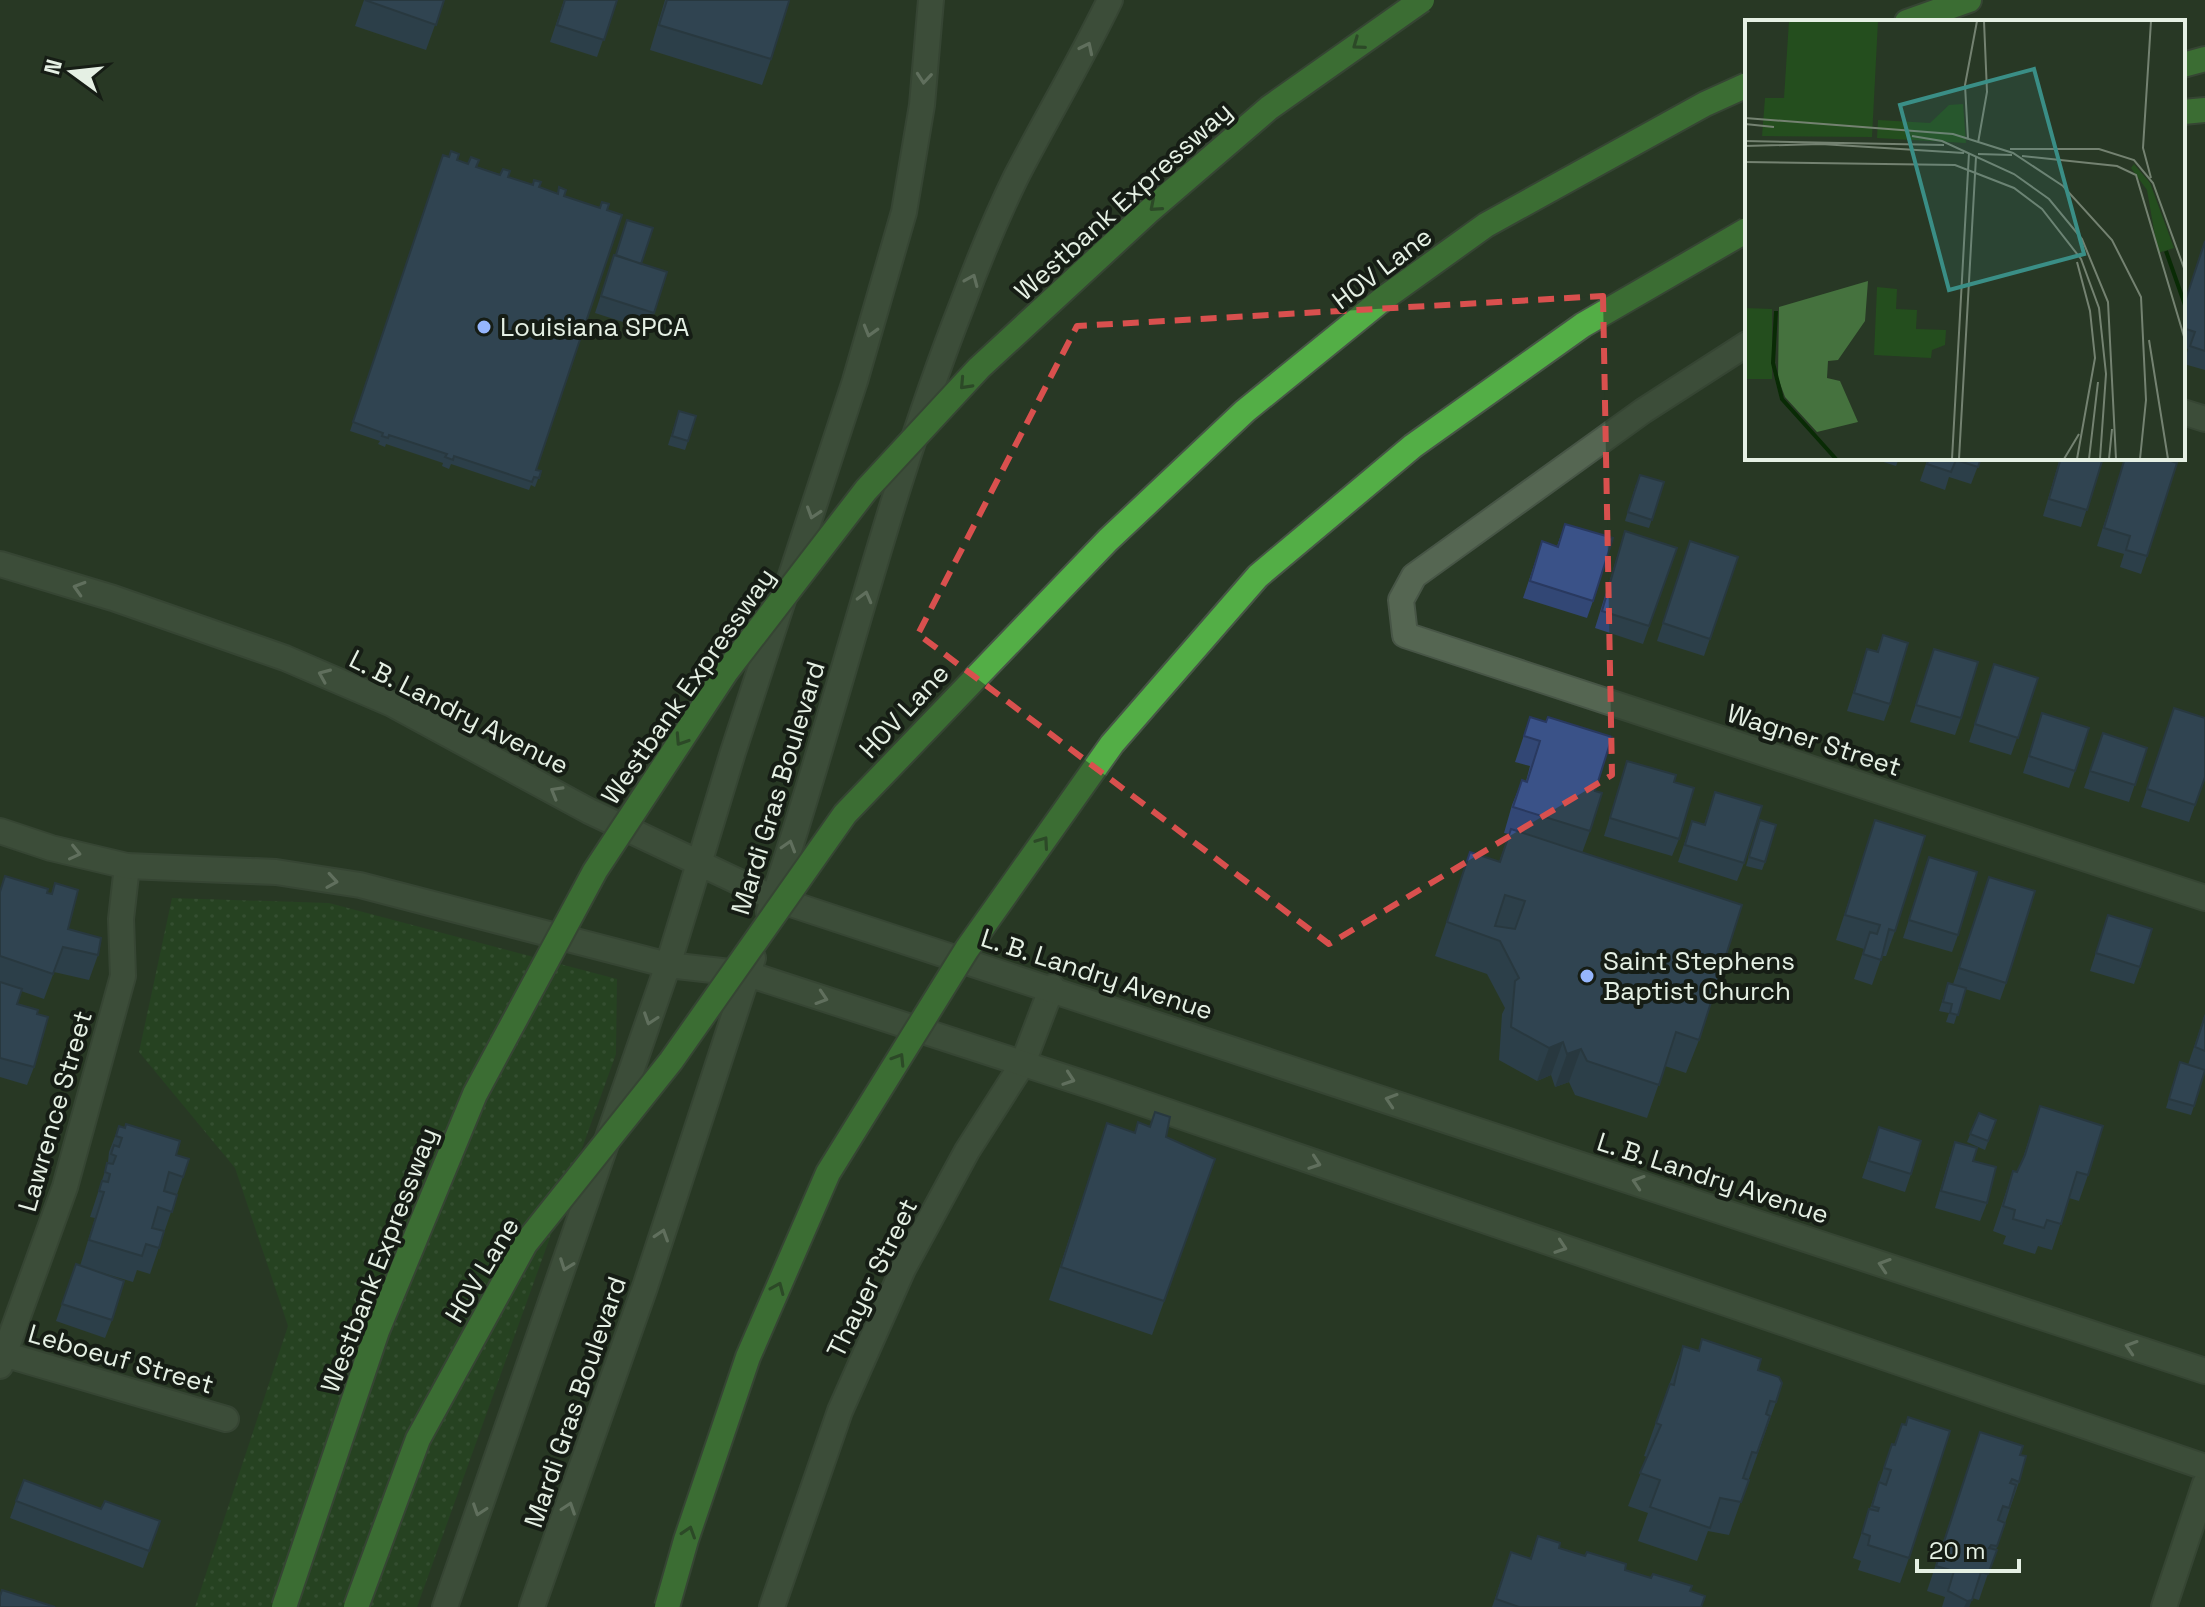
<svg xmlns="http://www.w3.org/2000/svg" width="2205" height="1607" viewBox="0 0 2205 1607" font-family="'Space Grotesk',sans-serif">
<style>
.grass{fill:url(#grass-dots)}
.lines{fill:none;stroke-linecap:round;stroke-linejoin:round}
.street-casing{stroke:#475546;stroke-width:28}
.secondary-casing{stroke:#475546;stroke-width:28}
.highway-casing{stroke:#475546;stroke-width:28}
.street{stroke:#556652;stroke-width:24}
.secondary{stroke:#556652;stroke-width:24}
.highway{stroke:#53ae46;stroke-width:24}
.highway-bridge-casing{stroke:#475546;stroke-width:28;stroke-linecap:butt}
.highway-bridge{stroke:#53ae46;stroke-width:24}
.wall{fill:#324775}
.shaded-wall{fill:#29395f}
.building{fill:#3a5288;stroke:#29395f;stroke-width:2;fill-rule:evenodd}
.oneway{stroke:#315e2b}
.oneway2{stroke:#a4b2a2}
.marked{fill:none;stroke:#d9504e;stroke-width:6;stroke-dasharray:16 10;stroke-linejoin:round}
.poi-dot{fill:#96b6fd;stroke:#161d15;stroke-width:3}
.labels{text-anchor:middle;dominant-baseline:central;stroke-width:8;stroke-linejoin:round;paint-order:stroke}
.street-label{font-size:26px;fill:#e5f0e4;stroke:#161d15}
.poi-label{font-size:26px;fill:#e5f0e4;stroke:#161d15;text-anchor:start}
.inset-river{fill:none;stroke:#092b05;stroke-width:4}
.inset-road{fill:none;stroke:#748271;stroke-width:2}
.view{fill:#3a8e86;fill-opacity:0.15;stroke:#3a8e86;stroke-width:4}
.inset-edge{fill:none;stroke:#e5f0e4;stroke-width:4}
</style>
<defs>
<pattern id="grass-dots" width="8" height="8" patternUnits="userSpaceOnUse" patternTransform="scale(2)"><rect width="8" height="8" fill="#244e1e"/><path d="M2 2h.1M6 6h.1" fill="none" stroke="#44683f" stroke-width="1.8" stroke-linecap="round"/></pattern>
</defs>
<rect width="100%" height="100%" fill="#283825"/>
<path class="grass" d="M172,898L329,903L617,979L616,1054L417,1607H195L288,1326L235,1168L139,1052Z"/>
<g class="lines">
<defs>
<path id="street" d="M1747,344L1643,411L1414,576L1401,600L1405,635L2205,898
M2183,412L2205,419
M0,1353L226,1419
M0,1366L65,1187L123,976L121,919L127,866
M772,1607L840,1411L903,1269L967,1151L1023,1063L1052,987
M2164,1607L2205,1484"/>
<path id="secondary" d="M0,564L113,598L285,658L392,704L589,811L773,898L2205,1371
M0,831L51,848L127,866L276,872L360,885L668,965L748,974L1104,1090L2205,1467
M769,912C837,711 884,503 962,305C978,262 996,218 1016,177C1047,117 1081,60 1110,0
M445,1607L668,965L733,752L855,381L904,212L922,105L931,0
M532,1607L645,1287L753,958"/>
<path id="highway" d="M1907,22L1969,0
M2183,65L2205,59
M2183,112L2205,110"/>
</defs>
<use href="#street" class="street-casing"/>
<use href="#secondary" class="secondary-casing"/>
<use href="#highway" class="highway-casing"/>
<use href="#street" class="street"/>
<use href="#secondary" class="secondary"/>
<use href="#highway" class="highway"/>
<defs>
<path id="highway-bridge" d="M284,1607L377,1331L475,1094L595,871L726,672L866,490L979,368L1148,212L1269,108L1422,0
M356,1607L418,1439L525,1244L671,1061L845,814L1108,540L1245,411L1383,299L1486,225L1705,104L1747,85
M667,1607L686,1540L748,1357L828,1173L967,949L1112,744L1258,576L1413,446L1583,325L1747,230"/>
</defs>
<use href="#highway-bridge" class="highway-bridge-casing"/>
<use href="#highway-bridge" class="highway-bridge"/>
</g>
<path class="wall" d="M364,0H444L426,50L355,26Z
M564,0H617L597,57L550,42Z
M665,0H788L771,59L762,85L650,50Z
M443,155L564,196L536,470L541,471L535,487L531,485L529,490L451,464L449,469L442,466L443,463L386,444L385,447L378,444L380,441L350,431Z
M2205,241V370L2184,364L2188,349L2183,347V306Z
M614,255L641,264L654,313L648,330L595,313Z
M679,411L688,441L685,450L668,445Z
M1871,458H1899L1896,466Z
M1928,458H1981L1971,484L1949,477L1945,490L1920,481Z
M2060,458H2103L2081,527L2043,516Z
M2125,458L2147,556L2141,574L2120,567L2124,554L2097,546Z
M1664,482L1649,528L1625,521L1636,484Z
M1565,524L1593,601L1587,618L1523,598L1542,541L1557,546Z
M1625,531L1677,548L1643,644L1595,628Z
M1738,557L1704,656L1657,641L1684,558Z
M1883,635L1890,704L1884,721L1847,711L1867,649L1877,651Z
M1934,649L1961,718L1955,735L1910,722Z
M1994,664L2038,678L2011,755L1969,742Z
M2174,708L2205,777L2189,822L2141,807Z
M2042,713L2075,771L2069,788L2023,773Z
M1530,717L1595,791L1590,831L1582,853L1699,1040L1686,1073L1665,1066L1647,1118L1575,1095L1569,1082L1555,1087L1551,1075L1537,1081L1499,1060L1502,1014L1505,1008L1487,974L1435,956L1470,852L1499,862L1509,834L1504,833L1512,805L1522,780L1526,781L1530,766L1515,762Z
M2103,733L2147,748L2129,802L2084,788Z
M1627,761L1674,782L1679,839L1672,856L1604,836Z
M1715,792L1744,863L1737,881L1678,862L1692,821L1704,825Z
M1875,820L1895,931L1886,956H1882L1872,985L1854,979L1864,949L1836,940Z
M1757,829L1765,862L1762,870L1746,866Z
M1929,857L1958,935L1952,952L1903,938Z
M5,876L47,893L68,929L98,955L89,980L54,972L44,999L21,991L17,1004L37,1014L34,1067L27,1085L0,1077V890Z
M1989,877L2006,983L2000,1000L1965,989L1954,1024L1946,1022L1949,1013L1939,1011L1948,983L1953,984Z
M2108,915L2140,967L2134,984L2090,971Z
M2205,1014V1070L2188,1065Z
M2177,1071L2194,1106L2191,1115L2166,1108Z
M2040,1106L2088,1175L2079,1201L2069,1198L2052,1250L2038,1246L2035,1254L2003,1244L2006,1236L1993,1231L2013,1171L2017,1172L2021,1164Z
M1979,1113L1996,1120L1985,1150L1967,1142Z
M1107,1123L1135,1133L1166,1137L1215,1159L1152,1335L1049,1300Z
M119,1126L176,1155L189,1159L150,1274L137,1270L133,1282L80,1266L95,1218L90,1217L108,1162L109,1152Z
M1879,1127L1911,1174L1905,1192L1862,1178Z
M1955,1142L1973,1161L1987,1203L1980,1221L1935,1208L1949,1159Z
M76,1264L112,1320L105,1338L56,1321Z
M1683,1346L1758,1370L1776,1402L1729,1535L1708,1531L1697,1561L1638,1541L1648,1513L1628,1506L1647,1457L1644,1456Z
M1908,1417L1909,1558L1900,1583L1858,1570L1861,1561L1853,1558L1892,1444L1894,1445L1902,1424L1905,1425Z
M1980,1432L2020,1455L2019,1482L1979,1600L1972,1598L1969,1607H1942L1945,1597L1927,1591Z
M16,1501L101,1509L160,1521L143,1568L10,1518Z
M1538,1536L1559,1548L1690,1591L1701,1607H1492L1511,1552L1530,1558Z"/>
<path class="shaded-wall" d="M1563,1042L1551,1075L1537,1081L1549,1048Z
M1581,1049L1569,1082L1555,1087L1567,1054Z
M1972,1600L1969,1607H1964L1967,1601Z"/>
<path class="building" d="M365,0H444L436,25Z
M565,0H617L604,40L557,25Z
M667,0H788L789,1L771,59L659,25Z
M451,151L459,154L457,160L468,164L471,157L479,160L476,167L500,175L503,169L510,171L508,177L533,185L534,180L541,182L539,187L558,194L559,187L566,190L564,196L600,208L602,202L609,204L607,210L622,215L536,470L541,471L539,478L534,477L532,482L454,456L453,460L445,457L447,454L389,435L388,438L382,436L383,433L353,422L443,155L449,157Z
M627,220L653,228L641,264L616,255Z
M2205,241V351L2190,346L2195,332L2183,328V308Z
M614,255L667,272L654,313L601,296Z
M679,411L696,416L688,441L672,436Z
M1929,458H1981L1978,467L1956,460L1951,472L1927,464Z
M2061,458H2103L2087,510L2049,499Z
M2125,458H2162L2177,463L2147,556L2126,550L2130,536L2104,528Z
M1640,475L1664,482L1652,520L1628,512Z
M1565,524L1613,538L1593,601L1530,581L1542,541L1558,547Z
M1625,531L1677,548L1649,626L1602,611Z
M1690,541L1738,557L1710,639L1663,623Z
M1883,635L1908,643L1890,704L1854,693L1867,649L1878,652Z
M1934,649L1978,662L1961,718L1916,705Z
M1994,664L2038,678L2018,738L1975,724Z
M2174,708L2205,718V777L2195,805L2147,789Z
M2042,713L2089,728L2075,771L2029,756Z
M1530,717L1546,722L1548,717L1612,737L1595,791L1602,793L1590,831L1513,807L1522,780L1527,782L1540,741L1524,736Z
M2103,733L2147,748L2135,785L2090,771Z
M1627,761L1676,775L1674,782L1694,788L1679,839L1610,818Z
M1715,792L1762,806L1744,863L1685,845L1692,821L1705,825Z
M1760,820L1776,825L1765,862L1749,857Z
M1875,820L1925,836L1895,931L1889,929L1881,960L1863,954L1870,932L1877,934L1880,925L1845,915Z
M1511,829L1742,905L1699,1040L1676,1032L1659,1085L1587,1061L1581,1049L1567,1054L1563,1042L1549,1048L1511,1027L1515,981L1519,978L1500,941L1447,922L1470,852L1500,862ZM1505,895L1525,901L1515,929L1495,926Z
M1929,857L1977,872L1958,935L1909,920Z
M5,876L48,889L47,893L52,894L55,883L78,890L68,929L101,938L98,955L63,947L53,974L0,956V892Z
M1989,877L2035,891L2006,983L1959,968Z
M2108,915L2152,929L2140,967L2096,953Z
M0,982L22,989L17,1004L38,1010L37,1014L48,1017L34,1067L0,1058Z
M1948,983L1966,988L1958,1015L1950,1013L1952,1004L1943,1002Z
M2205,1016V1051L2195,1047Z
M2180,1062L2205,1070L2194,1106L2169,1099Z
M2040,1106L2103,1126L2088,1175L2077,1172L2061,1224L2047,1220L2044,1228L2013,1219L2015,1210L2003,1206L2013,1171L2017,1172L2025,1155Z
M1155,1112L1170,1117L1166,1137L1215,1159L1164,1301L1061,1267L1107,1123L1135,1133L1138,1122L1150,1127Z
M1979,1113L1996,1120L1988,1141L1970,1134Z
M126,1124L180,1141L176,1155L189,1159L183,1177L169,1172L164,1191L177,1195L172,1212L158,1207L152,1228L164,1231L159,1248L146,1244L142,1256L89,1240L104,1192L99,1191L102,1181L108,1182L110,1174L105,1172L107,1163L113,1164L116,1156L111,1154L114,1145L119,1147L122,1138L116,1136L119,1126L125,1128Z
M1879,1127L1921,1141L1911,1174L1869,1161Z
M1955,1142L1977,1148L1973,1161L1996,1167L1987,1203L1941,1191Z
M76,1264L124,1281L112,1320L62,1304Z
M1702,1339L1761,1359L1758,1370L1779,1377L1782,1383L1776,1402L1770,1401L1766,1414L1770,1416L1757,1453L1752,1452L1743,1478L1749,1480L1741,1502L1720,1498L1710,1528L1650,1507L1660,1480L1640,1473L1661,1425L1656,1423L1670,1384L1674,1385L1683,1346L1699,1351Z
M1908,1417L1950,1431L1909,1558L1868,1545L1870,1536L1862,1533L1869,1509L1878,1511L1879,1508L1872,1506L1879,1482L1886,1485L1891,1470L1884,1468L1892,1444L1895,1445L1902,1424L1906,1425Z
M1980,1432L2023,1446L2020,1455L2026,1456L2019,1482L2012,1479L2010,1483L2016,1485L2009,1508L2003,1506L1998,1520L2005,1523L1997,1546L1991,1545L1989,1548L1997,1550L1988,1574L1981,1572L1972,1600L1967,1601L1948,1591L1954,1571L1936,1566Z
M24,1480L101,1509L105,1501L160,1521L149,1551L16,1501Z
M1538,1536L1560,1543L1559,1548L1585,1556L1587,1552L1626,1564L1625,1570L1651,1578L1653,1574L1692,1586L1690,1591L1705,1596L1701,1607H1519L1496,1599L1511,1552L1531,1559Z
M2,1590L55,1607H0V1596Z"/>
<defs><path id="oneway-chevron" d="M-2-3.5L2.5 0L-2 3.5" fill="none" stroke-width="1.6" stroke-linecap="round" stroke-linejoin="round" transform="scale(2)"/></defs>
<g class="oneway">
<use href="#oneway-chevron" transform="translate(1358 44) rotate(144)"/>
<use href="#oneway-chevron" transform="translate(1155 206) rotate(139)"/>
<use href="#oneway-chevron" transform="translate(965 384) rotate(133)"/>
<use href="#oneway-chevron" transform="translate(681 740) rotate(123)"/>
<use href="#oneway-chevron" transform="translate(1043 842) rotate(-55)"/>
<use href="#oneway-chevron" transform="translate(899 1059) rotate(-58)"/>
<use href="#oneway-chevron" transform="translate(778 1288) rotate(-67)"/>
<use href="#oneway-chevron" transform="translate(689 1532) rotate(-72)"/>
</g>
<g class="oneway2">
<use href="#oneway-chevron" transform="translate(1087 48) rotate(-64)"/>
<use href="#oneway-chevron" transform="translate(924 78) rotate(95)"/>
<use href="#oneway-chevron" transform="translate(972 280) rotate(-67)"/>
<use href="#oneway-chevron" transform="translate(870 331) rotate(106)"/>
<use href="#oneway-chevron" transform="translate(813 513) rotate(108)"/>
<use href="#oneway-chevron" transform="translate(79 588) rotate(-163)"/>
<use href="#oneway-chevron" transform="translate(865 597) rotate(-75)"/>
<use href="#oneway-chevron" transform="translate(324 675) rotate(-157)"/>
<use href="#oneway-chevron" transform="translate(556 792) rotate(-150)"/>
<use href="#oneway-chevron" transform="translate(789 846) rotate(-73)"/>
<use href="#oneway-chevron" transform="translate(75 853) rotate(13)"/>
<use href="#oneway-chevron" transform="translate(332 881) rotate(9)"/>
<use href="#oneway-chevron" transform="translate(822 998) rotate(18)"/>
<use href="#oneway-chevron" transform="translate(650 1019) rotate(109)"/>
<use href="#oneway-chevron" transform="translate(1069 1079) rotate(19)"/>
<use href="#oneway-chevron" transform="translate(1391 1100) rotate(-162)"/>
<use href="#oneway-chevron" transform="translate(1315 1163) rotate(19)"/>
<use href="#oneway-chevron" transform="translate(1638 1182) rotate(-162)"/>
<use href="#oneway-chevron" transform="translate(662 1235) rotate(-72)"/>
<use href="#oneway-chevron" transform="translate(1561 1247) rotate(19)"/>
<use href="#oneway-chevron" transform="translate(566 1265) rotate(110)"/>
<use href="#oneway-chevron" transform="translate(1884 1265) rotate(-162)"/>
<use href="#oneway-chevron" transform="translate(2131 1347) rotate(-162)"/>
<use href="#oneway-chevron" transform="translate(569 1508) rotate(-71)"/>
<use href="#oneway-chevron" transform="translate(479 1510) rotate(109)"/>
</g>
<path d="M0 0H2205V1607H0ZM1603,296L1612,775L1329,944L918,634L1077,326Z" fill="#283825" fill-opacity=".55" fill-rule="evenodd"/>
<path class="marked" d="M1603,296L1612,775L1329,944L918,634L1077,326Z"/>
<g class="poi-dot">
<circle cx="484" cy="327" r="8"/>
<circle cx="1587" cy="976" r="8"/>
</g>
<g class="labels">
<g class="street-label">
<text transform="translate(1123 201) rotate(-42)">Westbank Expressway</text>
<text transform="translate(1382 268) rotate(-37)">HOV Lane</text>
<text transform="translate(688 686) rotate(-55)">Westbank Expressway</text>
<text transform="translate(904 711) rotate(-47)">HOV Lane</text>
<text transform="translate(459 712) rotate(27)">L. B. Landry Avenue</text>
<text transform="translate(1814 740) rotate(18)">Wagner Street</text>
<text transform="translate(778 788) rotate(-73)">Mardi Gras Boulevard</text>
<text transform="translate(1097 974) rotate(18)">L. B. Landry Avenue</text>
<text transform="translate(55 1111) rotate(-74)">Lawrence Street</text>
<text transform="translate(1713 1178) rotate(18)">L. B. Landry Avenue</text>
<text transform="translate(379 1260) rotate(-69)">Westbank Expressway</text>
<text transform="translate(482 1270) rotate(-59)">HOV Lane</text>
<text transform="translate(872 1278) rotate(-64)">Thayer Street</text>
<text transform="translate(121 1359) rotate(16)">Leboeuf Street</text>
<text transform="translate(575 1402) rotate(-71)">Mardi Gras Boulevard</text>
</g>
<g class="poi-label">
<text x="500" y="327">Louisiana SPCA</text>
<text x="1603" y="961">Saint Stephens<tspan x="1603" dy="30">Baptist Church</tspan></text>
</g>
</g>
<g transform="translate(1745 20)">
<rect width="440" height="440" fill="#283825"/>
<path d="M44,1H133L127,117L17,116L20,78H39ZM218,84L221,123L132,118L133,100L185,103L204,85ZM389,144L405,163L429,228L413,233L402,170L386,148ZM132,267L152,269L151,289L172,290L171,309L201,310L200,325L187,330L186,338L129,335Z" fill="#244e1e"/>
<path d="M123,261L120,301L93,340L83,341L82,358L95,361L113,402L72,412L40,377L33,358L34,287Z" fill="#45723e"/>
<path d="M0,288L27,289V359H0Z" fill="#244e1e"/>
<path class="inset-river" d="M421,231L440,285M31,291L28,343L37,379L91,439"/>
<path class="inset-road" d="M406,1L398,128L406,158M0,98L208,114L268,133L318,166L367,220L396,277L401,380L395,439M0,104L29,107M167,116L197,121L269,154L304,179L337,219L363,282L371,439M223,119L220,65L232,1M0,121L199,125M233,123L242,72L239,1M0,126L76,124L219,133M265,129H354L389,140L408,163L440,251M233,134L267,135M277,136L372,146L391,155L440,320M0,142L210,145L269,168L297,189L336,239L354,288L361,354L355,439M332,242L345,291L350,338L332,439M404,320L423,439M207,439L224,133M214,439L231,137M319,439L334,414M344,439L353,362M364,439L367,409"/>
<path class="view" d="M289,49L339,234L204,270L155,85Z"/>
<rect width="440" height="440" class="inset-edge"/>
</g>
<g transform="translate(72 72) rotate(285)" stroke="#161d15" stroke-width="6" paint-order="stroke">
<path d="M0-6L14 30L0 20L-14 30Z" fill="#e5f0e4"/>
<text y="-12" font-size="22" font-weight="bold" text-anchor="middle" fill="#e5f0e4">N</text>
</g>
<path d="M1917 1559v12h102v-12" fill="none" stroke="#e5f0e4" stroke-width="4"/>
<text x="1929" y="1559" font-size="24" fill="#e5f0e4" stroke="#161d15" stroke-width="6" paint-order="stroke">20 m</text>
</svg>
